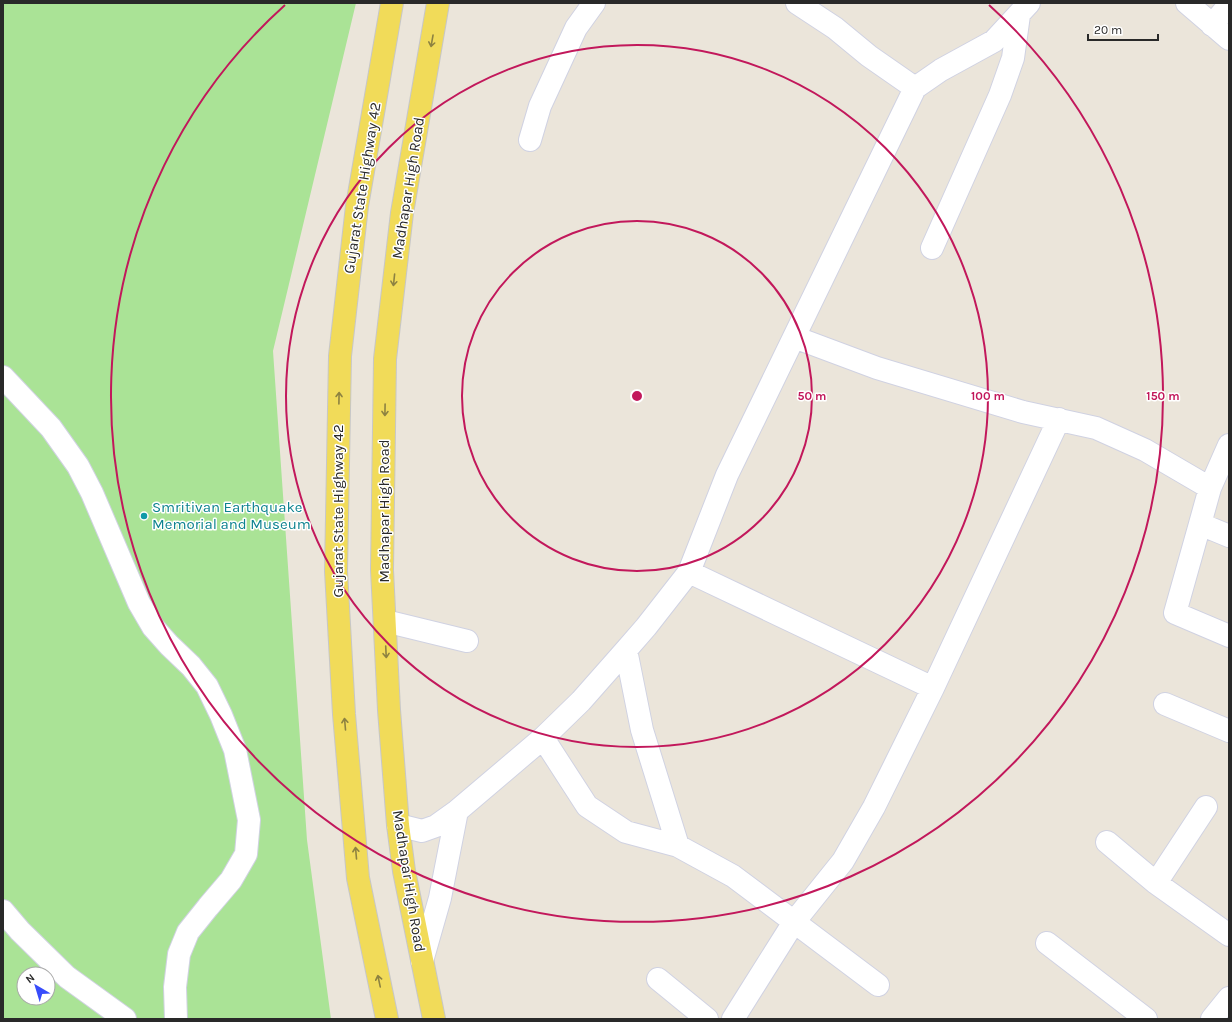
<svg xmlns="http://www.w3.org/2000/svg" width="1232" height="1022" viewBox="0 0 1232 1022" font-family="Karla,sans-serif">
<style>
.green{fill:#aae396;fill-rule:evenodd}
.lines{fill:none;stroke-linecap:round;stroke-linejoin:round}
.minor-casing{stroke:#d0d2e2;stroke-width:24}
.major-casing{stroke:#c7c7c7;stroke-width:24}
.minor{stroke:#fff;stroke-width:22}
.major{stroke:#f1db59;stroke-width:22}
.oneway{stroke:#8d8241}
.ring{fill:none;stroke:#c2185b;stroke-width:2}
.culture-dot{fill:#0f9aa8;stroke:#fff;stroke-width:1.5}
.labels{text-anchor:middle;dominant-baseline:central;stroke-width:3;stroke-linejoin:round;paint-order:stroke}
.street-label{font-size:15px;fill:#292929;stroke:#fff}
.culture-label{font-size:15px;fill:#0d838f;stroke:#fff;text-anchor:start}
.centre{fill:#c2185b;stroke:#fff;stroke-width:2}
.ring-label{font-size:12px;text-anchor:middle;font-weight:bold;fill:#c2185b;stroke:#fff;stroke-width:3;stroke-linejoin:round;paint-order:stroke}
</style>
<rect width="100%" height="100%" fill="#ebe5da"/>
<path class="green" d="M3,3H356L273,351L307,840L331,1019H3ZM24,974H48V998H24Z"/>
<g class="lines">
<defs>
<path id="minor" d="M797,3L835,28L869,56L915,88
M1187,3L1229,39
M1212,25L1229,5
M530,140L540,106L576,28L594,3
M932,248L1000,95L1013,58L1019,15
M794,337L877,368L1023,412L1096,428L1145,450L1210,488L1200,524L1229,536
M3,377L51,428L78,466L92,493L139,603L153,627L169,645L191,666L207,686L221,715L235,750L249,820L246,854L231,880L208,907L188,932L179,954L175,987L176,1019
M1210,488L1229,445
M1200,524L1175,613L1229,636
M689,572L933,688
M385,621L467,641
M626,650L642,730L678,846
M1165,704L1229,731
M543,738L587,806L626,832L678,846L733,876L878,985
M398,825L422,831L436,826L457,811L543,738L581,701L626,650L646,627L689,572L727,475L915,88L941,70L994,41L1029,3
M1107,842L1156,883L1229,935
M1156,883L1206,807
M3,911L20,931L67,977L125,1019
M1047,943L1146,1019
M422,961L440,898L457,811
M658,979L707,1019
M733,1019L794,922L843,861L874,807L933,688L1059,419
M1212,1019L1229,998"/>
<path id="major" d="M387,1019L358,878L344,714L336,571L340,356L357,206L392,3
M434,1019L404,871L398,825L389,710L382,570L385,359L402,213L438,3"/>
</defs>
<use href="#minor" class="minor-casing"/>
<use href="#major" class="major-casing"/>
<use href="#minor" class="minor"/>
<use href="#major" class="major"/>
</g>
<defs><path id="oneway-shaft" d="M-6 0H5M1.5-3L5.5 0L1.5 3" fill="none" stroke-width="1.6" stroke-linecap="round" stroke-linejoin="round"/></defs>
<g class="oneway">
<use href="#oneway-shaft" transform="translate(432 41) rotate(100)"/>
<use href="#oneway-shaft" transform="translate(394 280) rotate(96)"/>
<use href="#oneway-shaft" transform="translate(339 398) rotate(-89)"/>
<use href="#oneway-shaft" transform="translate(385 410) rotate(91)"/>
<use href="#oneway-shaft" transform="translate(386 652) rotate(87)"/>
<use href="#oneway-shaft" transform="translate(345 724) rotate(-95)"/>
<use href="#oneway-shaft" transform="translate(356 853) rotate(-95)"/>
<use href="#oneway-shaft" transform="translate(379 981) rotate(-102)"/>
</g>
<g class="ring">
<circle cx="637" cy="396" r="175"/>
<circle cx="637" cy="396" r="351"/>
<path d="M989 5A526 526 0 1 1 285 5"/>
</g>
<circle class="culture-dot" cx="144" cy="516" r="4"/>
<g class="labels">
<g class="street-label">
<text transform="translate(362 188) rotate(-81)">Gujarat State Highway 42</text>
<text transform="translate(408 188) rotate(-81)">Madhapar High Road</text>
<text transform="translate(338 511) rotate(-90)">Gujarat State Highway 42</text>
<text transform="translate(384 511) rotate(-90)">Madhapar High Road</text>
<text transform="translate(409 881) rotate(81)">Madhapar High Road</text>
</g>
<g class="culture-label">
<text x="152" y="507">Smritivan Earthquake<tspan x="152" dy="17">Memorial and Museum</tspan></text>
</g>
</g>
<circle cx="637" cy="396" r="6" class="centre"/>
<g class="ring-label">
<text x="812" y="400">50 m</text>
<text x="988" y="400">100 m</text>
<text x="1163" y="400">150 m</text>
</g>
<rect width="1232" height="1022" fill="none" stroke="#292929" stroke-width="8"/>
<g transform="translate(36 986) rotate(322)"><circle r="19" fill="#ffffff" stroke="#a9a9a9"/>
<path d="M0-3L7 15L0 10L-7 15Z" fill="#384cfb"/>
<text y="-6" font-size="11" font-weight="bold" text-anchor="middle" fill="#292929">N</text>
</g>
<path d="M1088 34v6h70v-6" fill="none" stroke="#292929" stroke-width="2"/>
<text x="1094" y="34" font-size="12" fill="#292929" stroke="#ffffff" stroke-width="3" paint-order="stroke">20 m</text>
</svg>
